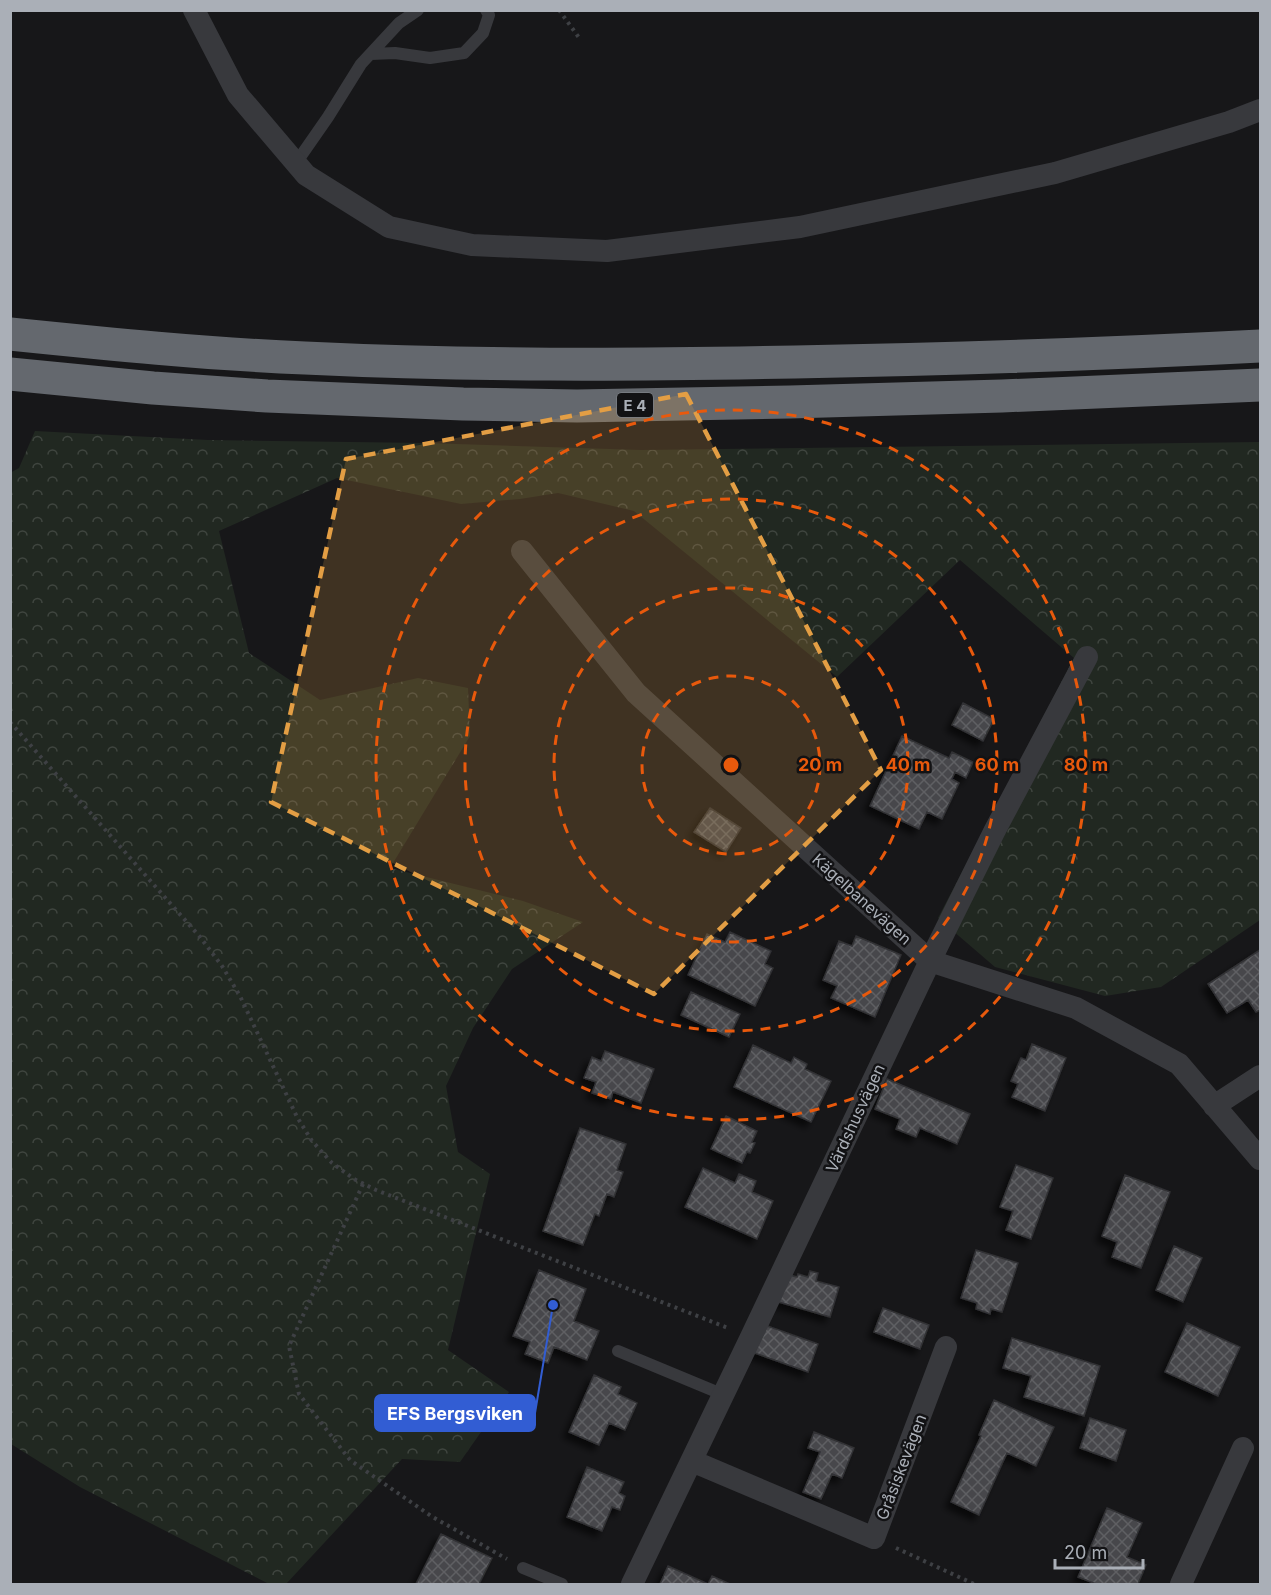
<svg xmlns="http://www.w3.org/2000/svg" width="1271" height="1595" viewBox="0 0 1271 1595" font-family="Inter,sans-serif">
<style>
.forest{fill:url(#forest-crowns)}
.building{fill:url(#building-cross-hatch);stroke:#313134;stroke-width:1.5;filter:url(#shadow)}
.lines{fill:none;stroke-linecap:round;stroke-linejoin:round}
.path{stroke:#3e4044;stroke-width:4;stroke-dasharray:3 4.5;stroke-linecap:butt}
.lane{stroke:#38393d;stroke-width:12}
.street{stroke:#38393d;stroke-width:22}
.highway{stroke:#64686e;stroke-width:33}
.marked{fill:#e39e44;fill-opacity:0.2;stroke:#e39e44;stroke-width:4.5;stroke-dasharray:12 8;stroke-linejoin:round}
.ring{fill:none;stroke:#e8590c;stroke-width:3;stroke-dasharray:10 8}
.labels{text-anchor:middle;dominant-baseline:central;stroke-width:5;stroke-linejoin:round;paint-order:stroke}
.shield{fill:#121214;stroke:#7c8086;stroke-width:1.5}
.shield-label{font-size:15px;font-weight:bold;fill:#aaafb7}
.street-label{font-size:16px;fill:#aaafb7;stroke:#121214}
.centre{fill:#e8590c;stroke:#121214;stroke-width:3}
.ring-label{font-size:18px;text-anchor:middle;font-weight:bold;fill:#e8590c;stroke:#121214;stroke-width:5;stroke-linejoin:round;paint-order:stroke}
.leader{fill:none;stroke:#325dd3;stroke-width:2}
.callout-dot{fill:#325dd3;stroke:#121214;stroke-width:2}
.callout{fill:#325dd3;stroke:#325dd3;stroke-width:2}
.callout-label{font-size:18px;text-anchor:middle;font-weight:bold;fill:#fff}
</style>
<defs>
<pattern id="forest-crowns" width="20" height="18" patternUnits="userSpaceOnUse" patternTransform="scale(1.5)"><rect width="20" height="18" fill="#212821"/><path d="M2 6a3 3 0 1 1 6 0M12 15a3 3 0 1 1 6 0" fill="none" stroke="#3f453f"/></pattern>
<pattern id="building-cross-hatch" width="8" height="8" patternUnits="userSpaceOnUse" patternTransform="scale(1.5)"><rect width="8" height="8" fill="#46474b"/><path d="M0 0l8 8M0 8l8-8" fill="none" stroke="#5e5f63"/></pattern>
<filter id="shadow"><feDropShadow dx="-5.5" dy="5.5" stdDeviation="3" flood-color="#0009"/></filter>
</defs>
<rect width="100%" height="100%" fill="#171719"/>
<path class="forest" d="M35,431L208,440L425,443L641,450L1260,442V920L1161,987L1105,996L995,967L938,918L1074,658L960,560L837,677L634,511L558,493L520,499L461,504L337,478L219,531L249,653L320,700L418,678L468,688L470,736L390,868L523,901L583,922L512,969L473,1028L446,1086L458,1152L490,1174L448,1350L509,1392L460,1462L402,1459L286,1584H269L80,1487L11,1444L10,473L19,468Z"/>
<path class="building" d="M963,703L994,719L983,741L952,725Z
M902,736L949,758L952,752L973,762L966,778L955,772L952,779L959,783L942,819L927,812L919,829L870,806Z
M710,808L741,828L726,852L694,832Z
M730,932L771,951L765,964L773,968L755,1006L688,975L707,934L725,942Z
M856,936L901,955L875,1017L831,998L837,986L823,980L839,941L852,946Z
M1260,950V1010L1256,1012L1248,1000L1227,1013L1208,984Z
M691,992L740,1014L729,1037L681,1015Z
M1032,1044L1066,1058L1045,1111L1012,1097L1018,1084L1011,1081L1021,1058L1026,1060Z
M753,1045L791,1063L794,1057L807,1064L805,1069L831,1081L811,1122L734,1087Z
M605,1051L654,1069L641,1103L613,1092L611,1099L592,1093L596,1082L584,1078L592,1057L601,1061Z
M887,1079L970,1114L957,1144L920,1128L916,1137L896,1129L900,1119L875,1109Z
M726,1116L757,1131L752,1142L755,1143L750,1153L747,1152L742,1163L711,1149Z
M580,1128L626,1144L617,1170L623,1172L614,1197L607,1194L599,1216L595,1214L583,1245L543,1231Z
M1016,1165L1053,1178L1031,1239L1006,1230L1013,1211L1000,1207Z
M703,1168L735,1183L739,1174L756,1181L752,1192L773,1201L757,1239L685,1207Z
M1125,1175L1170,1192L1141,1268L1112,1257L1117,1242L1102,1236Z
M1174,1246L1202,1258L1183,1302L1156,1290Z
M976,1250L1018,1263L1002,1312L991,1309L990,1314L976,1309L977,1303L961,1298Z
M539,1270L586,1289L574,1321L599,1331L587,1360L554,1347L548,1363L525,1354L530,1342L513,1336Z
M810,1271L818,1273L816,1281L839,1287L830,1317L775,1301L783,1273L797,1277L798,1274L808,1277Z
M883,1308L929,1325L920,1349L874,1332Z
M759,1323L818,1344L808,1372L749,1351Z
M1187,1323L1240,1347L1218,1396L1165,1372Z
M1012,1338L1100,1366L1084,1416L1024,1397L1031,1376L1003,1368Z
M594,1375L621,1387L618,1394L637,1403L625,1430L609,1423L599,1445L569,1432Z
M994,1400L1054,1427L1036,1466L1007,1453L979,1515L951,1502L981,1436L979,1435Z
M1090,1418L1126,1430L1116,1461L1080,1448Z
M814,1432L854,1448L842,1478L832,1474L821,1499L803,1492L820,1452L808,1448Z
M587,1467L624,1482L619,1493L625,1496L620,1510L612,1507L602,1531L567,1517Z
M1107,1508L1142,1523L1127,1557L1146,1565L1138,1584H1096L1078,1577Z
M441,1534L492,1558L479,1584H416Z
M668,1566L708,1584L712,1576L730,1584H660Z"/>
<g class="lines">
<path class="path" d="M559,10L580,39
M10,722L200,937L222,966L240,996L297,1117L312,1141L332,1163L354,1179L376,1190L728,1328
M363,1184L289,1346L299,1394L350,1460L431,1516L507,1559
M896,1548L974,1584"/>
<path class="lane" d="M371,54L395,53L430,58L464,53L483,33L489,15L486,10
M296,163L328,117L361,64L399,23L418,10
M618,1351L724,1395
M523,1568L562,1584"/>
<path class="street" d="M194,10L238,95L306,175L389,227L472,245L607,251L800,227L1055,173L1229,122L1260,110
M522,551L636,693L930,961L1076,1008L1179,1064L1260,1159
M1214,1106L1260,1076
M692,1461L874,1538L946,1347
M632,1584L751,1337L930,961L995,830L1087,657
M1181,1584L1243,1448"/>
<path class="highway" d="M10,334C108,344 207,354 305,358C469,366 632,365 795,362C951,359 1106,354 1260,346
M10,374L153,388L267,396L463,404L577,406L790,402L1002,396L1260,385"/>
</g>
<path class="marked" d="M686,394L881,770L654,994L271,802L346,459Z"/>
<g class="ring">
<circle cx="731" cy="765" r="89"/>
<circle cx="731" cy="765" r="177"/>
<circle cx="731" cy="765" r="266"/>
<circle cx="731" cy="765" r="355"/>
</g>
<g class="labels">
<rect class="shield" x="617" y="393" width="36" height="24" rx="4.5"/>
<g class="shield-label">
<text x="635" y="405">E 4</text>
</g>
<g class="street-label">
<text transform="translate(862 899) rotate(42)">Kägelbanevägen</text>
<text transform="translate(855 1118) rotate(-65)">Värdshusvägen</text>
<text transform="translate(901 1467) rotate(-69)">Gråsiskevägen</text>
</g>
</g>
<circle cx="731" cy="765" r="9" class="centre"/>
<g class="ring-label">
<text x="820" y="771">20 m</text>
<text x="908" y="771">40 m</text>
<text x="997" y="771">60 m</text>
<text x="1086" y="771">80 m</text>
</g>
<path class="leader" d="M553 1305L535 1413"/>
<circle class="callout-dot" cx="553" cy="1305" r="6"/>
<rect class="callout" x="375" y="1395" width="160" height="36" rx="6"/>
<g class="callout-label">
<text x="455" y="1420">EFS Bergsviken</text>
</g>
<rect width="1271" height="1595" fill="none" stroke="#aaafb7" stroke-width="24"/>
<path d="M1055 1559v9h88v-9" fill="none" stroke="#aaafb7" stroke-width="3"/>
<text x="1064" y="1559" font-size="18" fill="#aaafb7" stroke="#121214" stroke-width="4.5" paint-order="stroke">20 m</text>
</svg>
